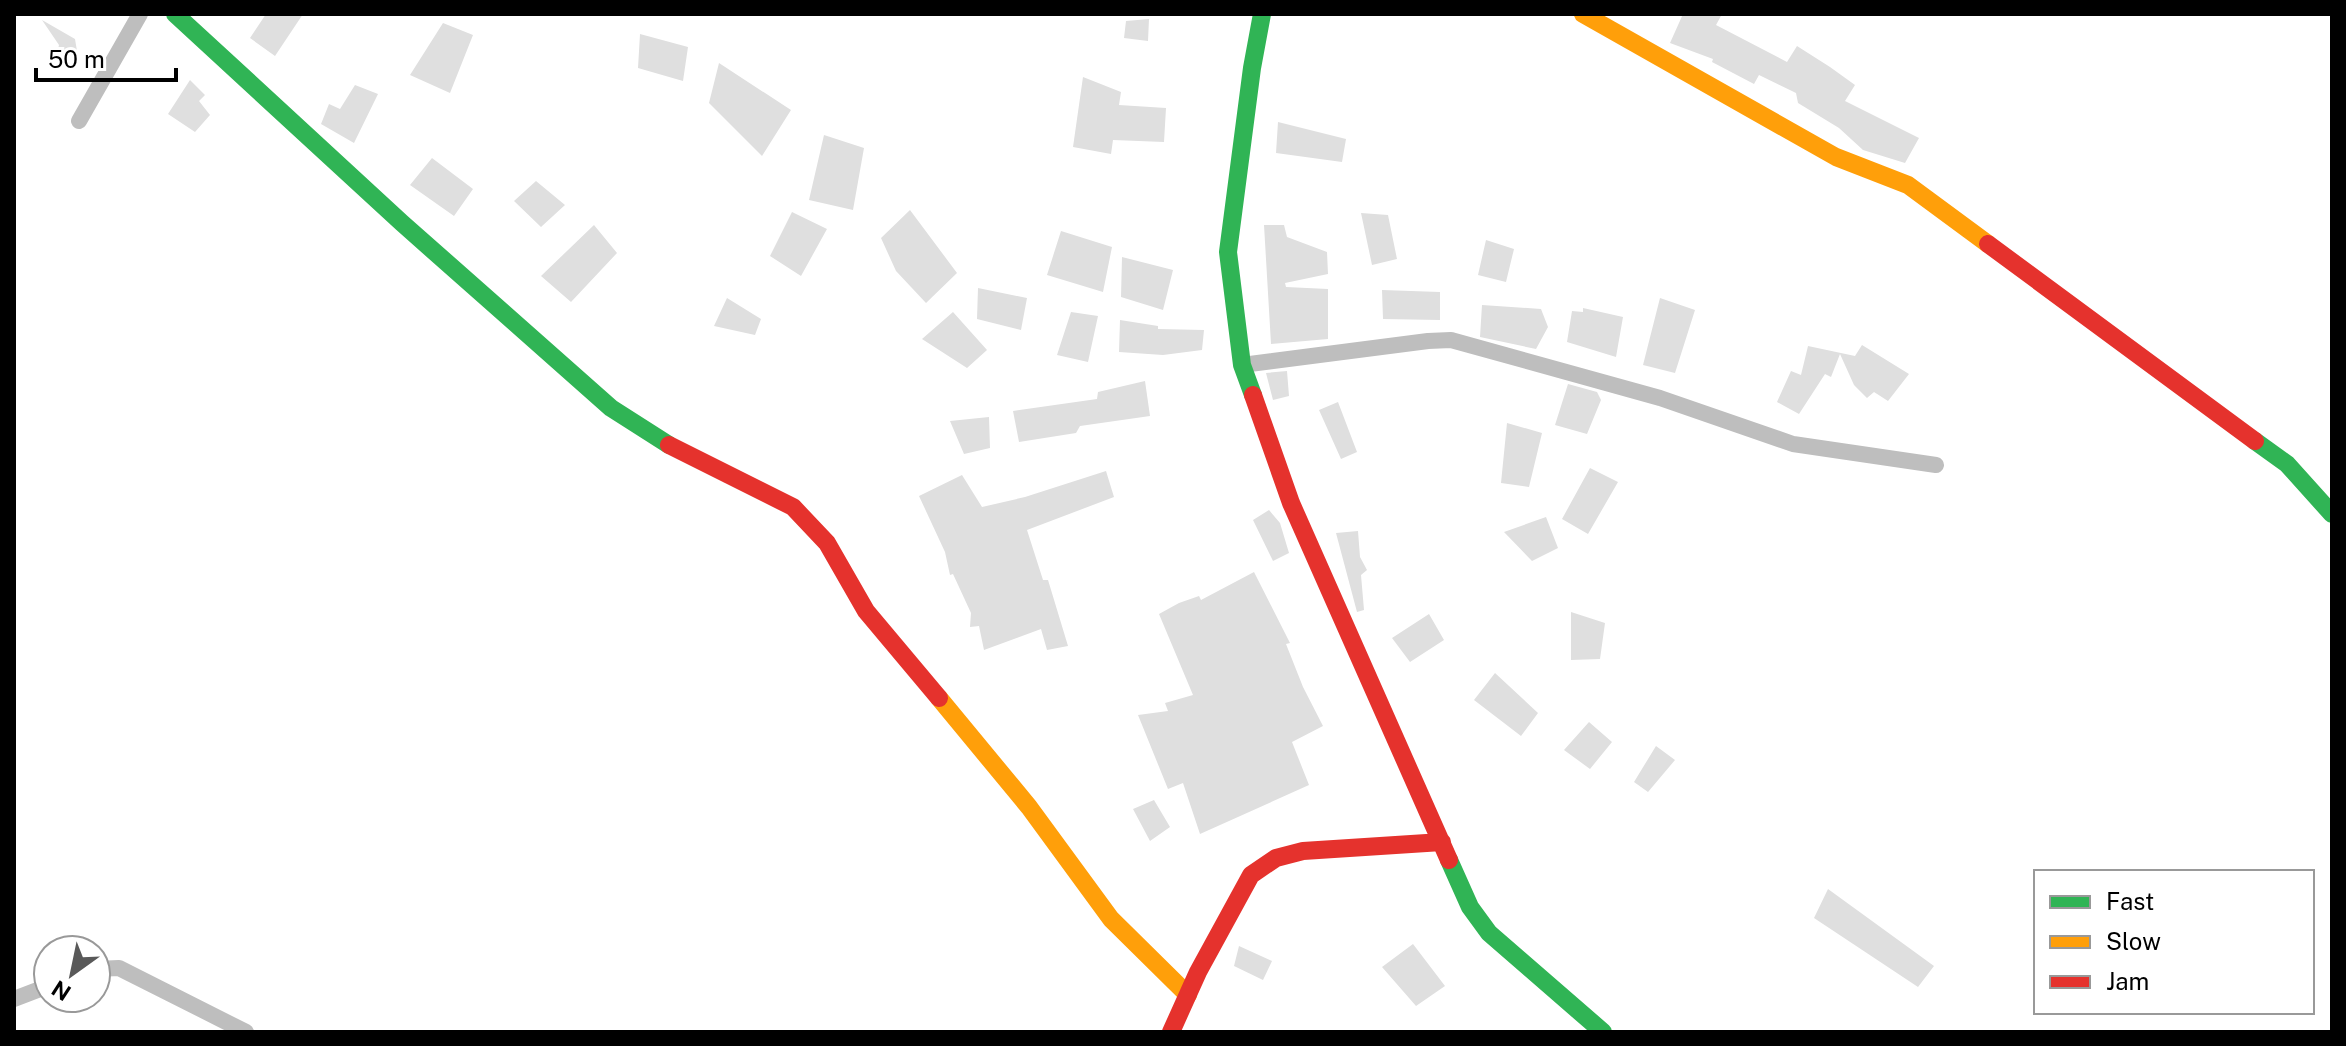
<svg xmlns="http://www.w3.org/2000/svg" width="2346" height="1046" viewBox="0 0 2346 1046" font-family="'Public Sans',sans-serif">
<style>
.building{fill:#dfdfdf}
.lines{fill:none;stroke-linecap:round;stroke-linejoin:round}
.street{stroke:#bebebe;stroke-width:16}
.fast{stroke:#30b455;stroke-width:18}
.slow{stroke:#ff9f0a;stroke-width:18}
.jam{stroke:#e5322d;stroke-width:18}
</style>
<rect width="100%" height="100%" fill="#fff"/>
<path class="building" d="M266,14H303L275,56L250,38Z
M1683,14H1722L1716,25L1787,62L1797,46L1830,67L1855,85L1845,101L1919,138L1905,163L1863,150L1839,128L1798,103L1796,93L1759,75L1754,84L1712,62L1713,59L1670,43Z
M1149,19L1148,41L1124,38L1126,21Z
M42,20L75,39L77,51L57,53L59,45Z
M443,23L473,35L450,93L410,75Z
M640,34L688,47L683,81L638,68Z
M719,63L791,110L762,156L709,103Z
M1083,77L1121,92L1119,105L1166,108L1164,142L1113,140L1111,154L1073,147Z
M190,80L205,95L199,101L210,115L195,132L168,114Z
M355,85L378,94L354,143L321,124L329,104L340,109Z
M1278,122L1346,139L1342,162L1276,153Z
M824,135L864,148L853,210L809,200Z
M432,158L473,189L454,216L410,185Z
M536,181L565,205L541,227L514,201Z
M910,210L957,273L926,303L896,271L881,238Z
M792,212L827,229L801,276L770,256Z
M1361,213L1388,215L1397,259L1372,265Z
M594,225L617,253L571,302L541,276Z
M1264,225H1284L1287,237L1327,252L1328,274L1285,283L1286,287L1328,289V339L1271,344Z
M1061,231L1112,247L1103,292L1047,275Z
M1486,240L1514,249L1506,282L1478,275Z
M1122,257L1173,270L1163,310L1121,297Z
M978,288L1027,298L1021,330L977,319Z
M1382,290L1440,292V320L1383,319Z
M727,298L761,319L755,335L714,326Z
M1660,298L1695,310L1675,373L1643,365Z
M1482,305L1541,309L1548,327L1536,349L1480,337Z
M1583,308L1623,317L1616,357L1567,342L1572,311L1583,312Z
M953,312L987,350L967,368L922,339Z
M1071,312L1098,316L1088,362L1057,355Z
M1120,320L1158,326V329L1204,330L1202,350L1163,355L1119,352Z
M1862,345L1909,374L1888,401L1874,392L1867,398L1854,385L1840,354L1831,377L1825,374L1799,414L1777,402L1791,371L1801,375L1808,346L1855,356Z
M1287,371L1289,396L1273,400L1266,373Z
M1145,381L1150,416L1080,426L1076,433L1019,442L1013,411L1097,399L1098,392Z
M1568,384L1597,392L1601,400L1587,434L1555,425Z
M1338,402L1357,452L1341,459L1319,410Z
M989,417L990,448L964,454L950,421Z
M1507,423L1542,433L1529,487L1501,483Z
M1590,468L1618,482L1588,534L1562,519Z
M1106,471L1114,497L1027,530L1043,580H1048L1068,646L1047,650L1041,629L984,650L979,626L970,627L971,613L953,574L950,575L945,552L919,496L962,475L982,507L1025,497Z
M1269,510L1280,523L1289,553L1273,561L1253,520Z
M1546,517L1558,548L1532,561L1504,532Z
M1358,531L1360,557L1367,570L1361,575L1364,610L1357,612L1336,533Z
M1254,572L1290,643L1286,644L1303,687L1323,726L1292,742L1309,785L1200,834L1183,783L1168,789L1138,715L1168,711L1165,703L1193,695L1159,614L1179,603L1199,596L1201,600Z
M1571,612L1605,623L1600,659L1571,660Z
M1429,614L1444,640L1410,662L1392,638Z
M1495,673L1538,713L1521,736L1474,700Z
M1589,722L1612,742L1590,769L1564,750Z
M1656,746L1675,760L1648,792L1634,782Z
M1154,800L1170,827L1150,841L1133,809Z
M1828,889L1934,966L1918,987L1814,918Z
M1413,944L1445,986L1416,1006L1382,967Z
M1239,946L1272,961L1263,980L1234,966Z"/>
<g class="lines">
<path class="street" d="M79,121L140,14
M1242,365L1428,341L1451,340L1660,398L1793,444L1936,465
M96,969L119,968L246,1032
M14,999L48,986"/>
<path class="fast" d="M175,14L402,223L611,408L669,445
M1253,395L1242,365L1228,252L1252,68L1262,14
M2255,441L2287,464L2332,514
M1449,860L1470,907L1489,933L1603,1032"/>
<path class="slow" d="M1583,14L1836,157L1908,185L1988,244
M939,698L1029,807L1111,919L1188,995"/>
<path class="jam" d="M1988,244L2255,441
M1253,395L1291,503L1449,860
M669,445L793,507L827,543L866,611L939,698
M1171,1032L1198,972L1251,875L1276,858L1303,851L1442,842"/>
</g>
<rect width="2346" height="1046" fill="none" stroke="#000000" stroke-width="32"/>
<rect x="2034" y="870" width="280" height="144" fill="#ffffff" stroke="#999999" stroke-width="2"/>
<rect x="2050" y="896" width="40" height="12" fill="#30b455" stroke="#999999" stroke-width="2"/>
<text x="2106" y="910" font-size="24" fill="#000000">Fast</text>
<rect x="2050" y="936" width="40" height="12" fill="#ff9f0a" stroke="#999999" stroke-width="2"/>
<text x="2106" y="950" font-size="24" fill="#000000">Slow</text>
<rect x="2050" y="976" width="40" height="12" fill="#e5322d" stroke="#999999" stroke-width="2"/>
<text x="2106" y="990" font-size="24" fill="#000000">Jam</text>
<g transform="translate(72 974) rotate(213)"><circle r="38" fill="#ffffff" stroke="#999999" stroke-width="2"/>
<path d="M0-6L14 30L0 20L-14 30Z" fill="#595959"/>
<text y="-12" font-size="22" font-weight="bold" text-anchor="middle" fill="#000000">N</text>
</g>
<path d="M36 68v12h140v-12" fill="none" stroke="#000000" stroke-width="4"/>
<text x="48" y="68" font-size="24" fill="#000000" stroke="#ffffff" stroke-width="6" paint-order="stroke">50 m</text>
</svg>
